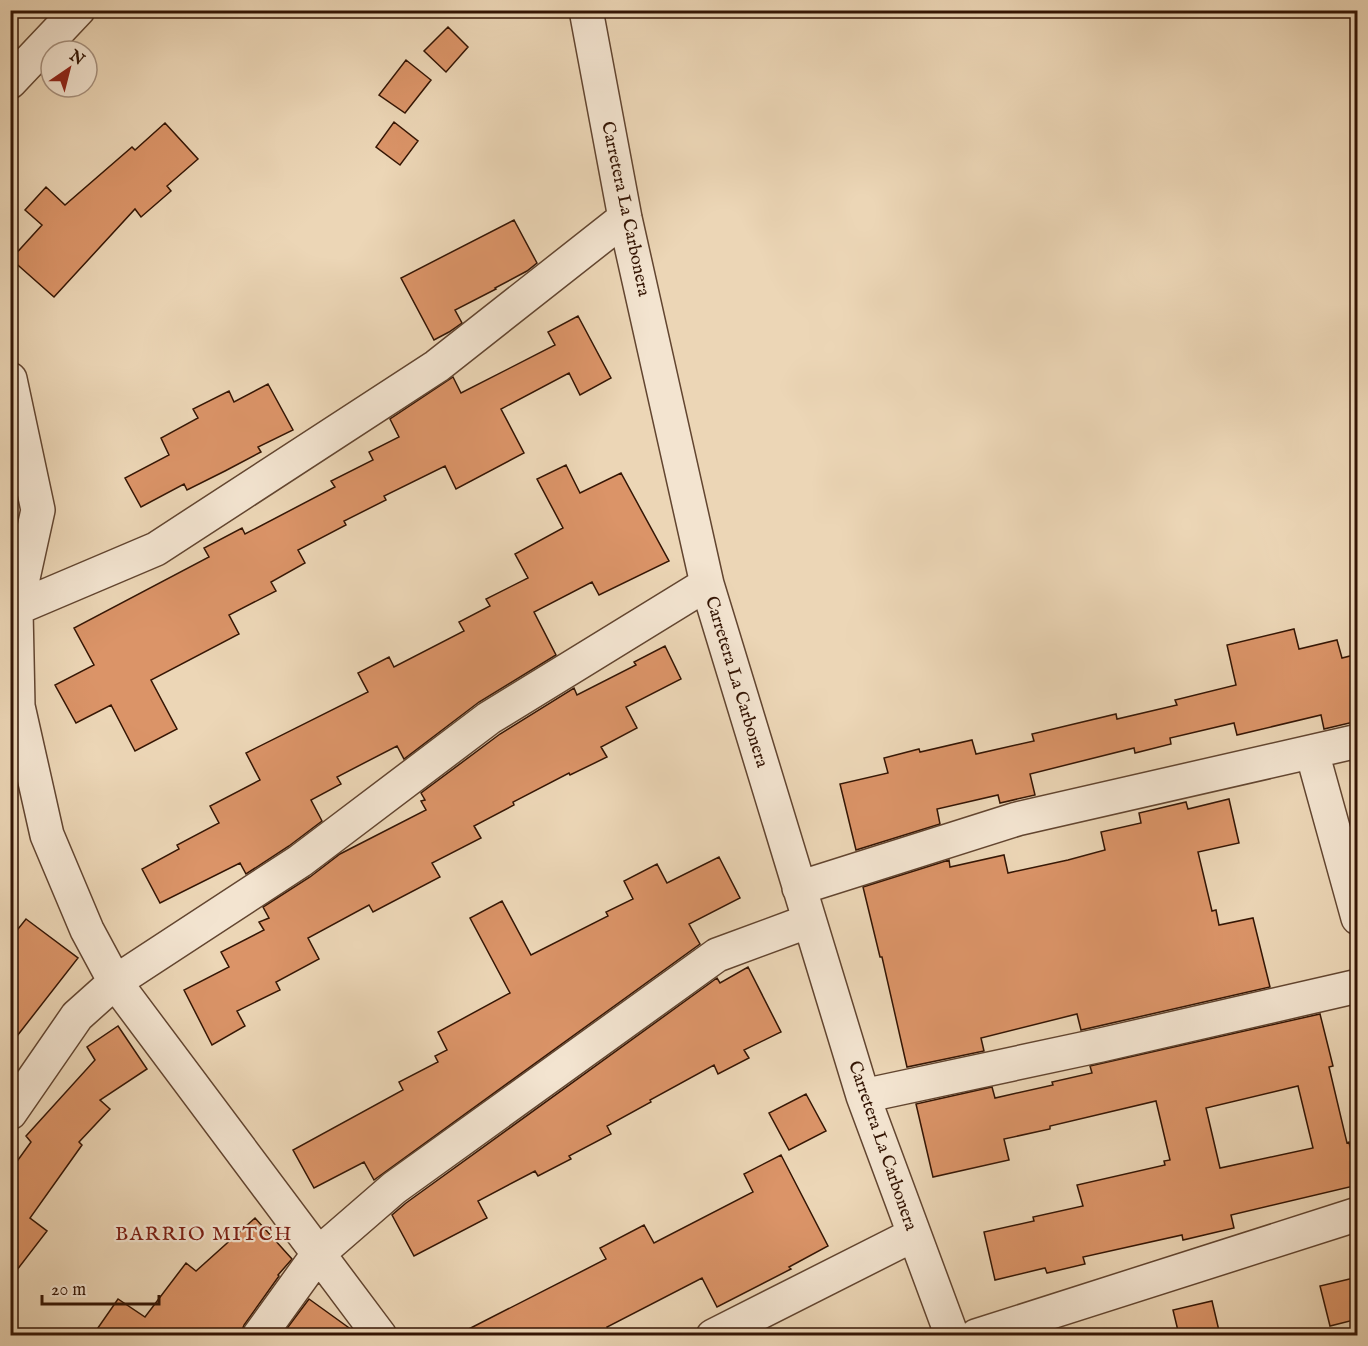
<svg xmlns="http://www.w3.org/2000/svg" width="1368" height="1346" viewBox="0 0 1368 1346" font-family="'IM FELL English',serif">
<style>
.building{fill:#db9468;stroke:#341504;stroke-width:1.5;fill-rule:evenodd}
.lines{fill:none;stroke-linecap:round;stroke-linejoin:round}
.minor-casing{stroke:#624530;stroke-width:36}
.minor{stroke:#f3e4d0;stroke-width:33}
.labels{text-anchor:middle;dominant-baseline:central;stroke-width:4.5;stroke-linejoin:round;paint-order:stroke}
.street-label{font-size:18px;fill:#341504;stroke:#f3e4d0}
.neighbourhood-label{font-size:20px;letter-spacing:1.5px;fill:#7a1f14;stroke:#f3e4d0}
</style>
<rect width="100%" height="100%" fill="#ecd6b6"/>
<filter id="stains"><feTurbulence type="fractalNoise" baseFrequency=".00333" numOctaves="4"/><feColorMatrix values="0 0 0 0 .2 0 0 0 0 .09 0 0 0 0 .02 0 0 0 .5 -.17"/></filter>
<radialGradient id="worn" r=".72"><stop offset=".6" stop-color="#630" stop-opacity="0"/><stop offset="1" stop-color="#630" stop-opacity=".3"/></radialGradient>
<path class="building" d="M448,27L468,47L446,72L424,51Z
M406,60L431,80L405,113L379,95Z
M394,122L418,141L400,165L376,147Z
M165,123L198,159L167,186L171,191L141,217L135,209L54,297L11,259L42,225L25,210L46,187L65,205L132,147L135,150Z
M514,220L537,263L527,271L495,288L496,289L455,310L462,323L449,332L434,340L401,278Z
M578,316L611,378L580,395L569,373L501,409L524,453L456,489L445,466L384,496L386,500L344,521L346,525L298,550L305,563L271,582L276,591L229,615L239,634L151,680L177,729L135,751L111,705L76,723L55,685L94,665L74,628L209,557L204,548L242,528L245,534L335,487L331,481L373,460L369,452L399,437L390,419L453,377L461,393L555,345L548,332Z
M268,384L293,430L258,447L261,452L225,471L187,490L184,484L141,507L125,478L169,455L161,438L198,418L193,409L229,391L234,402Z
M566,465L580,493L621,473L669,561L599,595L592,582L534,612L556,655L479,702L404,759L397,746L337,777L341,784L311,800L322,821L289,846L246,874L240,863L160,903L142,869L179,849L177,845L219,823L210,806L260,780L246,753L368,692L358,673L389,657L394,667L464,631L459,622L490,606L486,599L528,578L515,554L563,528L537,479Z
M1294,629L1299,649L1337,640L1342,658L1354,655L1358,671V721L1324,729L1321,715L1237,735L1234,723L1170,738L1171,744L1135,753L1134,748L1030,774L1035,795L1000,803L998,795L937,809L940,824L856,850L840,784L888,773L884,758L919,749L920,752L972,740L976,754L1034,741L1032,734L1116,714L1117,719L1177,705L1175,700L1236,685L1227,645Z
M665,646L681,679L626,707L637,728L601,747L607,757L570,775L569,773L513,802L514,805L474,826L481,838L432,863L440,877L373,912L369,905L308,938L319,959L276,982L280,990L237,1011L245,1026L212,1045L184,990L229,967L221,952L264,930L259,922L269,918L263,907L310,877L340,854L426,810L421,801L425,800L421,793L500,734L574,688L577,695L636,665L634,662Z
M1229,799L1239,843L1198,852L1212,911L1216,910L1219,925L1253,918L1270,987L1081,1030L1077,1014L981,1038L984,1051L907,1067L882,957H880L863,887L949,860L950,867L1004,855L1008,873L1068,860L1105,850L1101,832L1141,823L1139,813L1186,802L1188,809Z
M719,857L740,898L689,924L700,944L374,1180L364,1162L314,1188L293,1150L403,1090L399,1082L438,1062L435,1056L447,1050L438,1032L510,993L470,918L502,901L531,955L608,916L606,912L633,899L624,881L657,864L667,883Z
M26,919L78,958L10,1045V939Z
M748,967L781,1032L744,1050L749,1058L718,1074L714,1065L650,1100L651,1102L607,1126L611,1134L569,1156L571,1159L538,1176L535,1171L478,1201L487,1218L414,1256L392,1215L406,1203L717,978L720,983Z
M1320,1014L1333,1066L1329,1067L1347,1143L1349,1142L1358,1185L1231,1215L1234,1228L1183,1240L1182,1235L1083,1257L1085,1264L1047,1273L1045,1268L995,1280L984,1232L1034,1221L1033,1217L1083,1206L1077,1185L1165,1165L1164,1161L1170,1160L1156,1101L1050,1126V1129L1004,1139L1009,1160L933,1177L916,1104L992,1087L995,1098L1053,1085L1052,1082L1092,1073L1090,1066ZM1298,1086L1313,1148L1220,1168L1206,1108Z
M118,1026L147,1069L100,1100L110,1109L79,1142L82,1145L30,1218L47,1231L10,1279V1171L31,1142L26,1136L95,1060L87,1047Z
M806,1094L826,1131L789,1150L769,1113Z
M781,1155L828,1246L789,1267L791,1269L717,1307L702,1278L607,1327L612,1335H457L606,1259L600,1248L644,1225L654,1243L753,1192L744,1174Z
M255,1218L292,1259L278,1275L279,1276L244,1325L240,1335H93L118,1299L145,1317L186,1263L196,1271Z
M1358,1277V1319L1330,1326L1320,1286Z
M309,1299L352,1330L356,1335H282Z
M1212,1301L1220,1335H1179L1173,1310Z"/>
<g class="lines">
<defs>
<path id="minor" d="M586,10L625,218L707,584L863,1096L952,1336
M10,82L78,10
M10,379L38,510L16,610L18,706L47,835L87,930L115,982L380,1336
M10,611L156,549L437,366L625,218
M1312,752L1358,918
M799,888L1017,819L1358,741
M863,1096L1101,1045L1358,986
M10,1113L77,1016L115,982L300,861L489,718L707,584
M259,1336L319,1253L394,1188L717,955L809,921
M713,1336L913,1235
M976,1336L1358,1214"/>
</defs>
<use href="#minor" class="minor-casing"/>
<use href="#minor" class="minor"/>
</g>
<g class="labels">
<g class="street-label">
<text transform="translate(625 209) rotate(78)">Carretera La Carbonera</text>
<text transform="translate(736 682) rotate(73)">Carretera La Carbonera</text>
<text transform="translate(882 1146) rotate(71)">Carretera La Carbonera</text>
</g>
<g class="neighbourhood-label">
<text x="204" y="1234">BARRIO MITCH</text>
</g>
</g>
<rect width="1368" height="1346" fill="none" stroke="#ecd6b6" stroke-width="36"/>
<rect x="12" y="12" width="1344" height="1322" fill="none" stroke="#341504" stroke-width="3"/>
<rect x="18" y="18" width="1332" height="1310" fill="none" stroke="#341504" stroke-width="1.5"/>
<g transform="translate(69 69) rotate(35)"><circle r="28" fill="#f3e4d0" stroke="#a7917e" stroke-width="1.5"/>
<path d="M0-4.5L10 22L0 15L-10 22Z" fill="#8f2418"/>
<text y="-9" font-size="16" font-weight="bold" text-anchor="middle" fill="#341504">N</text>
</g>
<path d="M42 1295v9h117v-9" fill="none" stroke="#341504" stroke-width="3"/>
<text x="51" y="1295" font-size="18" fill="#341504" stroke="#f3e4d0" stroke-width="4.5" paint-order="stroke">20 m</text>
<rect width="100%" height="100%" filter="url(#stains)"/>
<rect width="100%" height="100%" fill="url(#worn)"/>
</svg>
